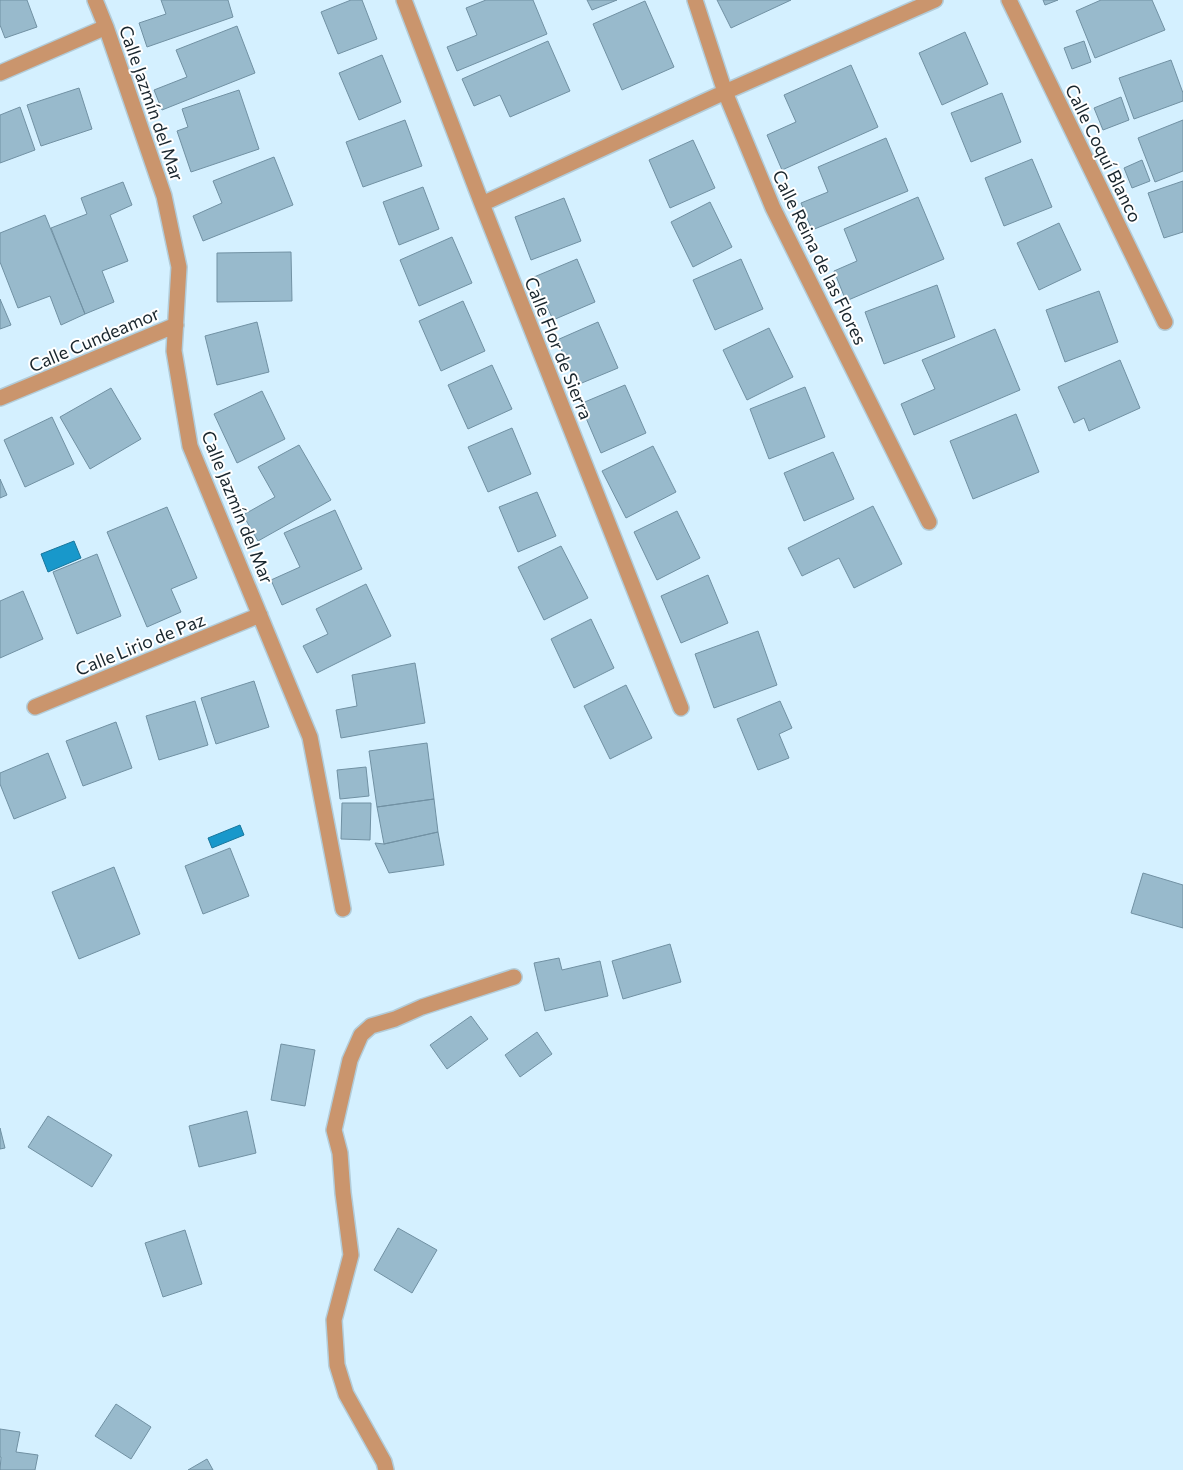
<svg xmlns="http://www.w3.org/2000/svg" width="1183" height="1470" viewBox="0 0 1183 1470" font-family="Commissioner,sans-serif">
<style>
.water{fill:#1898cb;stroke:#18769c}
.building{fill:#98bacc;stroke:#7191a3}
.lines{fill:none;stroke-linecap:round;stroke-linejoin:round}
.minor-casing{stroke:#b2ccd9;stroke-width:18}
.minor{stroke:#ca956d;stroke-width:15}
.labels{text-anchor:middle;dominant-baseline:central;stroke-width:4;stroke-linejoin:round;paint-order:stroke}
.street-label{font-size:18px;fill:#19262d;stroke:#fff}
</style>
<rect width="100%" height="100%" fill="#d4f0ff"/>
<path class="water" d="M74,541L81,558L48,572L41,554Z
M240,825L244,835L212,848L208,838Z"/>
<path class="building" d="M0,0H27L37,27L5,38L0,25Z
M161,0H228L233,17L147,47L139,23L166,14Z
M351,0H362L377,39L338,54L321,12Z
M486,0H533L547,34L457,71L447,47L477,35L466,8Z
M587,0H617L592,10Z
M717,0H791L731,28Z
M1043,0H1058L1045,5Z
M1101,0H1152L1165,30L1095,58L1076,11Z
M645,1L674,67L622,90L593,24Z
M237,26L255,73L162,110L154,90L187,77L176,50Z
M965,32L988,84L942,105L919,53Z
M548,41L570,91L510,117L500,95L474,106L462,79Z
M1084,41L1091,62L1072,69L1064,48Z
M382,55L401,102L359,120L339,73Z
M1171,60L1183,93V101L1134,119L1119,78Z
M851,65L878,127L782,170L767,135L796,122L784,95Z
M79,88L92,129L41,146L27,105Z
M239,90L259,149L191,172L177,131L188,127L182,109Z
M1002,93L1021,142L971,162L951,113Z
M1121,97L1129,120L1103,130L1094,108Z
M20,107L35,150L0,163V115Z
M405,120L422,166L363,187L346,142Z
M1183,120V171L1155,182L1138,138Z
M886,138L908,191L812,230L801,203L828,192L818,167Z
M693,140L715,188L670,208L649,160Z
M274,157L293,205L203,241L193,216L222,203L213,181Z
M1032,159L1052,207L1004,226L985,178Z
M1142,160L1150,181L1132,188L1124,168Z
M1183,181V232L1164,238L1148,193Z
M123,182L132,205L110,215L128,261L102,271L114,302L85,314L51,228L87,214L81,198Z
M423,187L439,229L399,245L383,202Z
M918,197L944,259L846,301L834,271L857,261L844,229Z
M564,198L581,241L531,260L515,217Z
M710,202L732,247L693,267L671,222Z
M45,215L85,314L61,325L50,296L18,308L0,262V233Z
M1059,223L1081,270L1039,290L1017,243Z
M452,237L472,283L419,306L400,260Z
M291,252L292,301L217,302V253Z
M577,259L595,302L553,320L534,277Z
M741,259L763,309L715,330L693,280Z
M937,285L955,337L884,364L865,312Z
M1099,291L1118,342L1065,362L1046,310Z
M0,299L11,325L0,329Z
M463,301L485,351L441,371L419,321Z
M257,322L269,372L217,385L205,336Z
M598,322L618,368L577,385L557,340Z
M769,328L793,377L747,400L723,350Z
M995,329L1020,390L914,435L901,404L935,389L922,360Z
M1120,360L1140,408L1089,431L1084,418L1074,423L1058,387Z
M492,365L512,409L468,429L448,385Z
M625,385L646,433L601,453L580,404Z
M805,387L825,437L769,459L750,409Z
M111,388L141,439L90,469L60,417Z
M262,391L285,439L237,463L214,414Z
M1016,414L1039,472L973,499L950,441Z
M52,417L74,464L25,487L4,440Z
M512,428L531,474L488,492L468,447Z
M299,445L331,500L258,541L243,515L275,497L258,467Z
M653,446L676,492L626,518L602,471Z
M833,452L854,499L804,521L784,473Z
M0,479L7,495L0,498Z
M537,492L556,536L518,552L499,507Z
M873,506L902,564L854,588L839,558L802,576L788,548Z
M167,507L197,578L171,589L181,612L147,627L107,532Z
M335,510L362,569L282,605L271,580L300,567L284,533Z
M677,511L700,558L657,580L634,532Z
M561,546L588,598L544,620L518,567Z
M97,554L121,616L77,634L53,572Z
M708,575L728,623L681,643L661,596Z
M366,584L391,636L317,673L303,646L328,634L316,609Z
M23,591L43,639L0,658V601Z
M591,619L614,668L574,688L551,639Z
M758,631L777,685L714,708L695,654Z
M415,663L425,723L341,738L336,710L357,706L352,675Z
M254,681L269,727L216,744L201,698Z
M626,685L652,738L610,759L584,706Z
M195,701L208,745L159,760L146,716Z
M780,701L792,728L779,734L789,758L758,770L737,719Z
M116,722L132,768L83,786L66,741Z
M427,743L434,799L377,807L369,751Z
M48,753L66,798L14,819L0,784V773Z
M366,767L369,796L340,799L337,770Z
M434,799L438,832L384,844L377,807Z
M342,803H371L370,840L341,839Z
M438,832L444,865L389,873L375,843L384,844Z
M230,848L249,896L203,914L185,866Z
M114,867L140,934L79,959L52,892Z
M1143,873L1183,885V928L1131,913Z
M670,944L681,982L623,999L612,961Z
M559,958L562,970L600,961L608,996L545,1011L534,963Z
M471,1016L488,1039L447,1069L430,1045Z
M537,1032L552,1054L520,1077L505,1055Z
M281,1044L315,1050L305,1106L271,1100Z
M247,1111L256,1153L199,1167L189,1126Z
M48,1116L112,1155L92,1187L28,1147Z
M0,1128L5,1148L0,1149Z
M398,1228L437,1250L412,1293L374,1270Z
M185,1230L202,1284L163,1297L145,1243Z
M116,1404L151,1427L131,1459L95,1436Z
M0,1429L20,1432L16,1452L38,1455L35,1470H0L1,1457H0Z
M207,1459L213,1470H188Z"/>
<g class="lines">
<defs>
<path id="minor" d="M95,0L106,27L164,196L179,267L174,351L190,446L310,737L343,909
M404,0L482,204L681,708
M695,0L725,92L773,208L929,522
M1009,0L1165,322
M0,73L106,27
M482,204L725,92L935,0
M0,398L176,325
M35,707L260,615
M386,1470L384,1462L346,1394L337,1365L334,1320L351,1255L343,1193L340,1153L334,1130L350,1060L361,1035L371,1026L395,1019L422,1007L514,977"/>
</defs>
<use href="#minor" class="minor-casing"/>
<use href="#minor" class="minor"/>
</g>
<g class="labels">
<g class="street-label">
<text transform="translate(152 103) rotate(71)">Calle Jazmín del Mar</text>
<text transform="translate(1104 153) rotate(64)">Calle Coquí Blanco</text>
<text transform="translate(820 257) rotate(64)">Calle Reina de las Flores</text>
<text transform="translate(94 339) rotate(-23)">Calle Cundeamor</text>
<text transform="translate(559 348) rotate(68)">Calle Flor de Sierra</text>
<text transform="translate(238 507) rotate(68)">Calle Jazmín del Mar</text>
<text transform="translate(140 644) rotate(-22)">Calle Lirio de Paz</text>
</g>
</g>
</svg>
